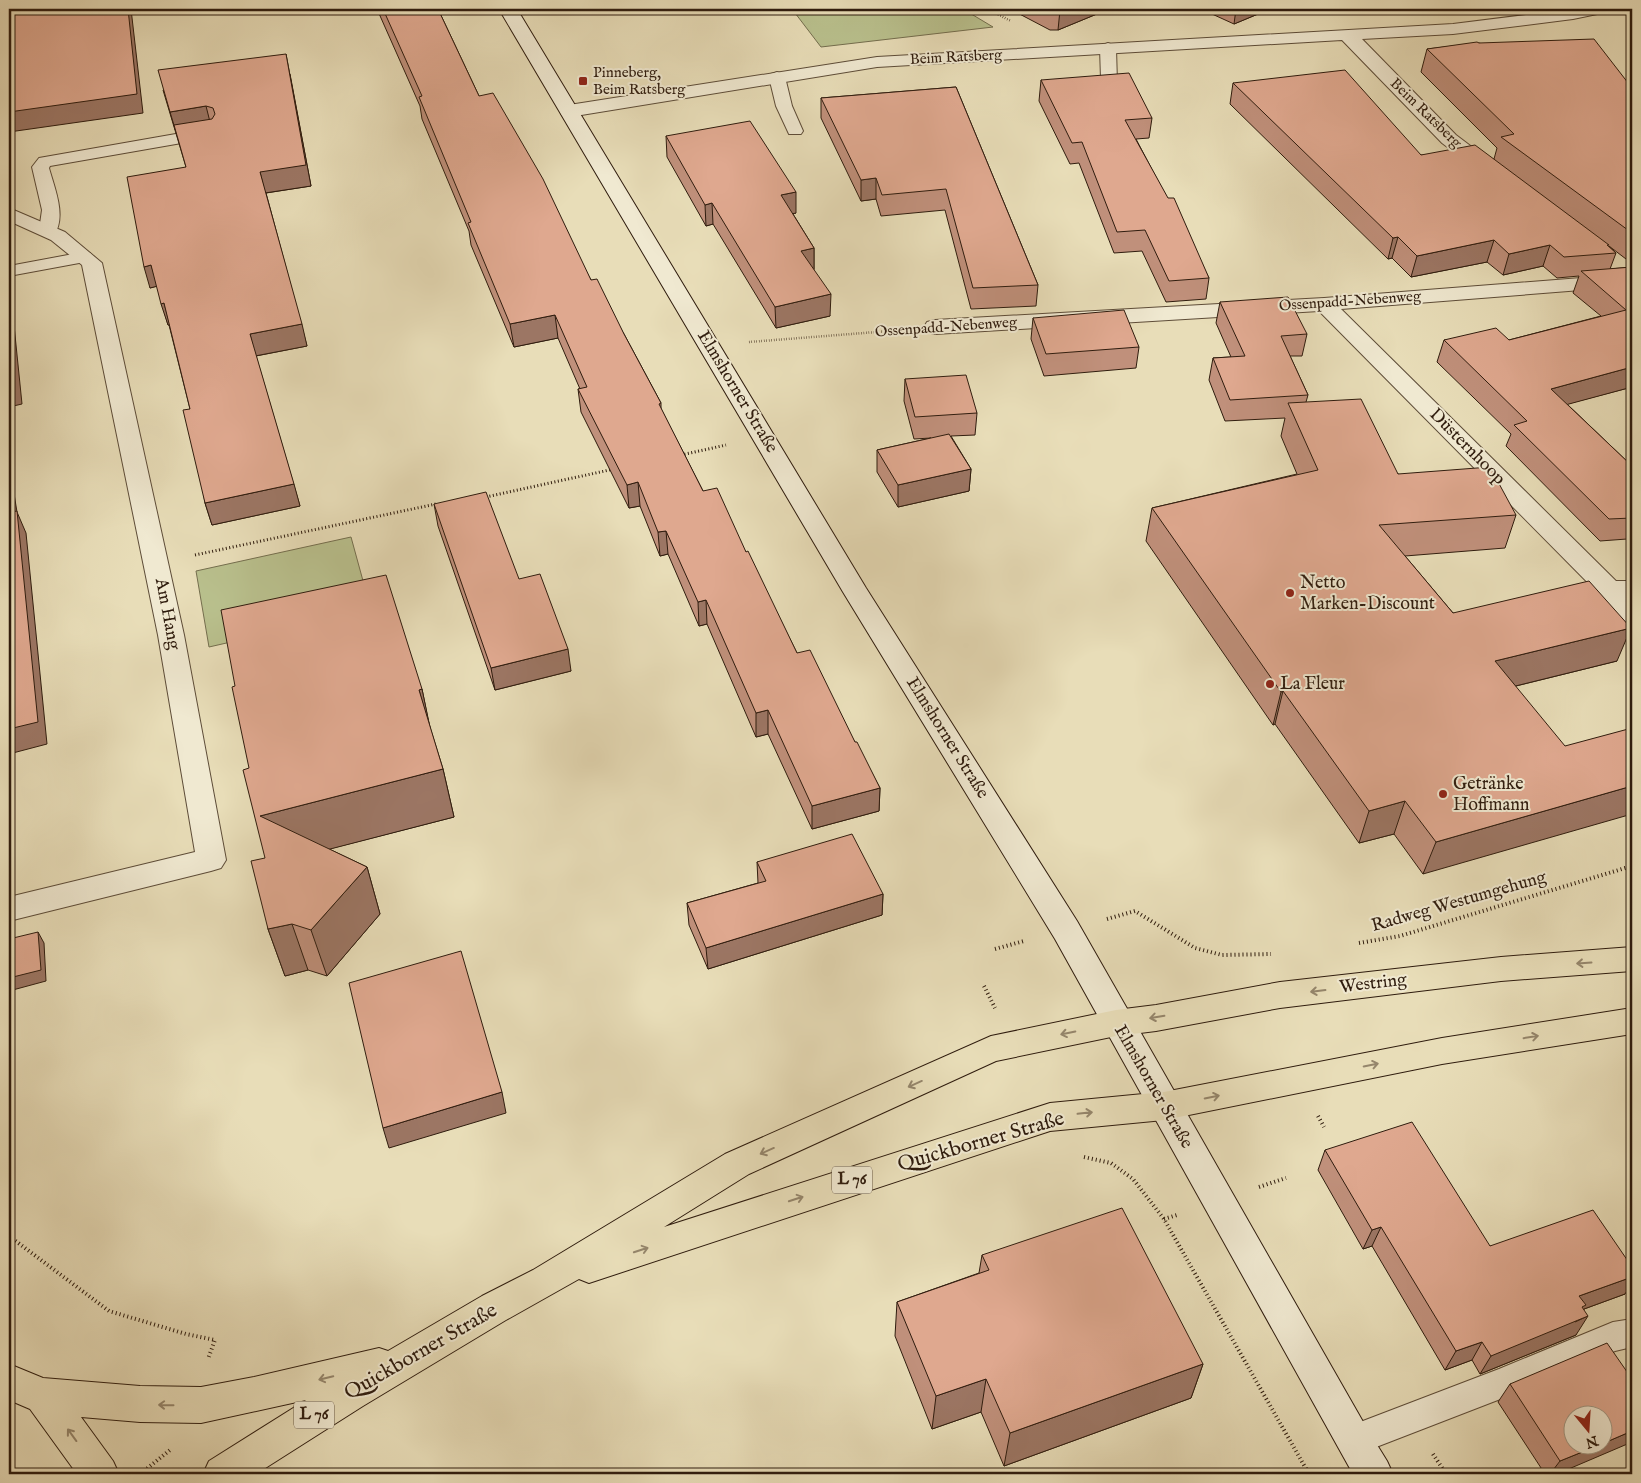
<svg xmlns="http://www.w3.org/2000/svg" width="1641" height="1483" viewBox="0 0 1641 1483" font-family="'IM FELL English',serif">
<style>
.green{fill:#b9c08d;stroke:#746e4e}
.lines{fill:none;stroke-linecap:round;stroke-linejoin:round}
.lane-casing{stroke:#5d4c38;stroke-width:2}
.street-casing{stroke:#5d4c38;stroke-width:2}
.secondary-casing{stroke:#2f1c0e;stroke-width:2}
.primary-casing{stroke:#2f1c0e;stroke-width:2}
.path-far2{stroke:#2f1c0e;stroke-width:2.5;stroke-dasharray:0.5 2;stroke-linecap:butt}
.path-far1{stroke:#2f1c0e;stroke-width:3;stroke-dasharray:1 2.5;stroke-linecap:butt}
.path{stroke:#2f1c0e;stroke-width:4;stroke-dasharray:1 3;stroke-linecap:butt}
.lane{fill:#f0e9d1;fill-rule:evenodd}
.street{fill:#f0e9d1;fill-rule:evenodd}
.secondary{fill:#f0e9d1;fill-rule:evenodd}
.primary{fill:#e8ddb8;fill-rule:evenodd}
.wall{fill:#c0907b;stroke:#2f1c0e}
.shaded-wall{fill:#9c7664;stroke:#2f1c0e}
.building{fill:#dfa88f;stroke:#2f1c0e}
.oneway{stroke:#95866c}
.poi-dot{fill:#8f2418;stroke:#f0e9d1;stroke-width:2}
.labels{text-anchor:middle;dominant-baseline:central;stroke-width:4;stroke-linejoin:round;paint-order:stroke}
.far-street-label{font-size:15px;fill:#2f1c0e;stroke:#f0e9d1}
.far-poi-label{font-size:15px;fill:#2f1c0e;stroke:#f0e9d1;text-anchor:start}
.shield{fill:#f0e9d1;stroke:#695a48;stroke-width:1}
.shield-label{font-size:16px;font-weight:bold;fill:#2f1c0e}
.street-label{font-size:18px;fill:#2f1c0e;stroke:#f0e9d1}
.poi-label{font-size:18px;fill:#2f1c0e;stroke:#f0e9d1;text-anchor:start}
.near-street-label{font-size:21px;fill:#2f1c0e;stroke:#f0e9d1}
</style>
<rect width="100%" height="100%" fill="#e8ddb8"/>
<filter id="stains"><feTurbulence type="fractalNoise" baseFrequency=".004" numOctaves="4"/><feColorMatrix values="0 0 0 0 .2 0 0 0 0 .09 0 0 0 0 .02 0 0 0 .5 -.17"/></filter>
<radialGradient id="worn" r=".72"><stop offset=".6" stop-color="#630" stop-opacity="0"/><stop offset="1" stop-color="#630" stop-opacity=".3"/></radialGradient>
<path class="green" d="M792,9H963L993,27L821,47Z
M351,537L371,610L209,647L196,571Z"/>
<g class="lines">
<defs>
<path id="lane" d="M1108,43L1113,45L1116,48L1117,83L1115,86C1104,89 1091,91 1080,88L1078,85L1080,82L1101,79L1100,48L1103,45Z
M777,72L783,74L785,77L792,106L803,131L801,134H789L776,106L769,77L771,74Z
M210,128L216,129L218,133L216,137L50,166L49,168C54,187 67,216 54,235L48,236L42,235L39,231L42,210L32,167L39,158Z
M84,252L90,253L93,257L90,261L9,276V266Z
M1632,1319V1347L1615,1351L1503,1398L1353,1456L1342,1451L1337,1440L1342,1429L1499,1369L1613,1322Z"/>
<path id="street" d="M1573,9H1605L1602,13L1573,19L1453,34L1362,39L1456,135L1497,166L1500,170L1497,174L1490,176L1483,174L1442,143L1342,40L877,67L569,117L562,115L560,111L562,107L569,105L877,57L1453,24Z
M9,208L65,232L102,263L184,635L226,860L221,868L211,871L9,921V897L195,852L158,635L82,265L51,240L9,221Z
M1632,274V286L1341,309L1616,581H1632V624L1623,621L1601,596L1319,311L935,334L927,332L924,327L927,322L935,320L1324,298Z"/>
<path id="secondary" d="M499,9H517L866,588L1077,921L1366,1427L1387,1461L1393,1474H1353L1055,939L843,592Z"/>
<path id="primary" d="M1632,947V971L1501,981L1280,1008L1156,1031L1116,1036L996,1061L749,1174L664,1227L1050,1103L1164,1092L1442,1038L1632,1008V1034L1442,1064L1164,1120L1050,1131L589,1283L579,1279L506,1320L363,1406L256,1474H203L209,1461L306,1400L201,1423L140,1422L81,1417L113,1461L119,1474H77L30,1409L9,1400V1364L43,1378L140,1386L201,1387L254,1377L379,1348L388,1351L482,1296L533,1270L725,1154L991,1036L1116,1010L1156,1005L1280,982L1501,957Z"/>
</defs>
<use href="#lane" class="lane-casing"/>
<use href="#street" class="street-casing"/>
<use href="#secondary" class="secondary-casing"/>
<use href="#primary" class="primary-casing"/>
<path class="path-far2" d="M987,9L1011,21
M749,342L902,330"/>
<path class="path-far1" d="M681,455L726,445
M486,497L614,469
M195,555L436,504"/>
<path class="path" d="M1107,919L1135,911L1195,948L1222,955L1271,954
M1359,943L1400,936L1632,866
M995,949L1024,941
M984,986L995,1008
M1318,1116L1324,1127
M1084,1157L1111,1163L1133,1179L1164,1219L1309,1474
M1259,1187L1286,1178
M1164,1219L1177,1215
M9,1236L109,1311L186,1334L215,1340L208,1359
M1433,1454L1446,1474
M144,1471L170,1450"/>
<use href="#lane" class="lane"/>
<use href="#street" class="street"/>
<use href="#secondary" class="secondary"/>
<use href="#primary" class="primary"/>
</g>
<path class="wall" d="M377,9H438L479,96L624,334L661,403V409L703,491L746,552L797,653L855,742L880,788L879,811L812,829L768,734L756,737L707,624L699,626L668,554L660,556L640,506L629,508L581,412L578,389H580L558,338L514,347L471,245L469,231L422,119L420,106Z
M1010,9H1109L1058,30H1050Z
M1201,9H1270L1234,24Z
M1479,43L1632,88V258L1626,259L1609,246L1616,253L1610,269L1632,267V387L1567,404L1632,466V538L1627,539L1600,541L1506,446L1511,434L1437,362L1444,340H1509L1601,316L1573,293L1579,276L1557,278L1543,266L1503,275L1487,262L1411,277L1392,258L1388,259L1230,104L1233,83L1421,155L1494,159L1497,148L1421,72L1427,49Z
M290,74L311,186L266,193L307,346L256,356L300,506L212,525L205,503L190,409L169,325H168L157,286L150,288L186,167L163,90Z
M1041,80L1152,118L1149,138L1136,139L1209,278L1206,299L1166,302L1142,251L1114,253L1079,163L1070,164L1039,101Z
M956,87L1038,285L1036,306L971,309L945,210L881,216L876,199L861,201L821,118V98Z
M666,136L796,213L793,214L814,248V270L830,316L776,328L713,224L706,226L667,157Z
M1220,302L1307,334L1302,356H1290L1308,395L1306,402L1398,474L1516,515L1505,548L1405,556L1453,613L1617,661L1516,686L1423,874L1394,834L1359,843L1275,724L1273,725L1146,541L1152,508L1297,474L1281,436L1285,418L1225,421L1209,380L1213,358L1231,357L1216,323Z
M1033,318L1139,347L1136,368L1044,376L1031,339Z
M905,379L977,413L975,435L951,436L971,469L969,491L898,507L877,472V450L931,438L914,439L904,401Z
M434,504L519,579L571,671L495,690L438,526Z
M422,689L429,724L443,769L454,817L329,849L367,867L380,914L327,976L308,970L285,976L268,929L265,858Z
M757,862L883,894L882,915L708,969L689,925L687,903L758,883Z
M1325,1150L1490,1246L1625,1294L1584,1309L1576,1335L1480,1374L1472,1360L1445,1370L1372,1246L1363,1249L1318,1170Z
M982,1255L1203,1364L1191,1398L1004,1466L981,1412L932,1429L895,1336L897,1302L979,1273Z
M1632,1379L1557,1474H1545L1498,1402L1510,1384Z"/>
<path class="shaded-wall" d="M128,9H131L143,113L9,132V112Z
M1064,9H1109L1058,30L1060,10Z
M1236,9H1270L1234,24Z
M286,54L311,186L265,193L260,172Z
M206,106L211,126L176,132L170,112Z
M876,178V199L861,201V180Z
M796,192V213L781,216V195Z
M712,203L713,224L706,226L705,205Z
M1398,237L1392,258L1388,259L1393,238Z
M1494,240L1487,262L1411,277L1417,256Z
M1632,242V258L1626,259Z
M1550,245L1543,266L1503,275L1509,254Z
M814,248V269L801,272V251Z
M151,265L158,286L150,288L144,267Z
M9,276L22,404L9,407Z
M831,294L830,316L776,328L775,307Z
M164,303L170,325H168L161,304Z
M555,315L558,338L514,347L510,324Z
M302,324L307,346L255,356L250,334Z
M1632,367V387L1543,411L1551,389Z
M9,463L17,512L26,533L47,744L9,754Z
M971,469L969,491L898,507V485Z
M638,482L640,506L629,508L627,485Z
M294,484L300,506L212,525L205,503Z
M1632,527V538L1627,539Z
M666,531L668,554L660,556L658,532Z
M706,600L707,624L699,626L698,602Z
M1631,628L1617,661L1483,694L1495,661Z
M568,649L571,671L495,690L491,668Z
M422,689L432,737L419,690Z
M1283,691L1275,724L1273,725L1281,692Z
M768,710V734L756,737V713Z
M443,769L454,817L276,863L260,816Z
M1632,786V814L1423,874L1436,842Z
M880,788L879,811L812,829V806Z
M1405,801L1394,834L1359,843L1369,811Z
M367,867L380,914L327,976L311,930Z
M883,894L882,915L708,969L706,948Z
M292,924L308,970L285,976L268,929Z
M38,932L44,943L46,981L9,991V978Z
M502,1092L506,1113L389,1148L383,1128Z
M1381,1227L1372,1246L1363,1249L1372,1230Z
M1632,1277V1283L1625,1294L1584,1309L1575,1322L1588,1316L1576,1335L1480,1374L1491,1356L1579,1296Z
M1482,1342L1472,1360L1445,1370L1456,1351Z
M1203,1364L1191,1398L1004,1466L1010,1433Z
M986,1379L981,1412L932,1429L936,1396Z
M1632,1431V1442L1557,1474H1550L1560,1461L1597,1446H1604V1443Z"/>
<path class="building" d="M9,9H128L137,94L9,112Z
M383,9H438L479,96L493,93L543,179L591,280L597,279L624,334L661,403L659,404L703,491L717,488L746,552L748,551L797,653L810,650L855,742H857L880,788L812,806L768,710L756,713L706,600L698,602L666,531L658,532L638,482L627,485L578,389L587,387L555,315L510,324L468,223L471,222L419,97L422,96Z
M1049,9H1064L1060,10H1052Z
M1594,39L1632,88V233L1501,137L1514,134L1427,49L1477,42L1479,43Z
M286,54L306,165L260,172L302,324L250,334L294,484L205,503L183,410L190,409L164,303L161,304L151,265L144,267L127,177L186,167L174,125L212,119L215,114L213,108L206,106L170,112L158,70Z
M1345,70L1421,155L1475,145L1609,245H1607L1616,253L1564,257L1550,245L1509,254L1494,240L1417,256L1398,237L1393,238L1233,83Z
M1129,73L1152,118L1125,120L1168,198H1174L1209,278L1169,281L1145,230L1117,232L1082,142L1072,143L1041,80Z
M956,87L1038,285L973,288L946,189L882,195L876,178L861,180L821,98Z
M750,121L796,192L781,195L814,248L801,251L831,294L775,307L712,203L705,205L666,136Z
M1632,267V367L1551,389L1632,466V518L1609,519L1514,425L1527,421L1444,340L1496,328L1509,340L1626,310L1581,271Z
M1288,297L1307,334L1281,336L1308,395L1230,400L1213,358L1245,356L1220,302Z
M1124,310L1139,347L1046,354L1033,318Z
M9,328L14,382L9,383Z
M966,375L977,413L915,417L905,379Z
M1361,399L1398,474L1490,467L1516,515L1379,525L1453,613L1589,581L1631,628L1495,661L1565,746L1632,728V786L1436,842L1405,801L1369,811L1283,691L1281,692L1152,508L1318,470L1288,403Z
M949,434L971,469L898,485L877,450Z
M486,492L519,579L540,574L568,649L491,668L434,504Z
M9,493L12,512L17,511L38,722L9,729Z
M386,575L422,689L419,690L443,769L260,816L367,867L311,930L292,924L268,929L251,861L265,858L243,770L249,768L232,687L235,686L221,610Z
M852,834L883,894L706,948L687,903L766,881L757,862Z
M38,932L41,970L9,978V939Z
M461,951L502,1092L383,1128L349,983Z
M1412,1122L1490,1246L1593,1210L1632,1267V1277L1579,1296L1586,1305L1582,1307L1588,1316L1491,1356L1482,1342L1456,1351L1381,1227L1372,1230L1325,1150Z
M1122,1208L1203,1364L1010,1433L986,1379L936,1396L897,1302L989,1270L982,1255Z
M1607,1343L1632,1379V1431L1604,1443V1416H1574V1446H1597L1560,1461L1510,1384Z"/>
<defs><path id="oneway-shaft" d="M-6 0H5M1.5-3L5.5 0L1.5 3" fill="none" stroke-width="1.6" stroke-linecap="round" stroke-linejoin="round" transform="scale(1.25)"/></defs>
<g class="oneway">
<use href="#oneway-shaft" transform="translate(1584 963) rotate(176)"/>
<use href="#oneway-shaft" transform="translate(1318 991) rotate(173)"/>
<use href="#oneway-shaft" transform="translate(1157 1017) rotate(171)"/>
<use href="#oneway-shaft" transform="translate(1068 1033) rotate(168)"/>
<use href="#oneway-shaft" transform="translate(1531 1037) rotate(-9)"/>
<use href="#oneway-shaft" transform="translate(1371 1065) rotate(-11)"/>
<use href="#oneway-shaft" transform="translate(915 1084) rotate(156)"/>
<use href="#oneway-shaft" transform="translate(1212 1097) rotate(-11)"/>
<use href="#oneway-shaft" transform="translate(1085 1113) rotate(-6)"/>
<use href="#oneway-shaft" transform="translate(767 1151) rotate(156)"/>
<use href="#oneway-shaft" transform="translate(796 1199) rotate(-18)"/>
<use href="#oneway-shaft" transform="translate(641 1250) rotate(-18)"/>
<use href="#oneway-shaft" transform="translate(326 1378) rotate(166)"/>
<use href="#oneway-shaft" transform="translate(166 1405) rotate(-179)"/>
<use href="#oneway-shaft" transform="translate(72 1435) rotate(-126)"/>
</g>
<g class="poi-dot">
<rect x="578" y="76" width="10" height="10" rx="2.5"/>
<circle cx="1290" cy="593" r="5"/>
<circle cx="1270" cy="684" r="5"/>
<circle cx="1443" cy="794" r="5"/>
</g>
<g class="labels">
<g class="far-street-label">
<text transform="translate(956 57) rotate(-3)">Beim Ratsberg</text>
<text transform="translate(1426 113) rotate(44)">Beim Ratsberg</text>
<text transform="translate(1350 301) rotate(-4)">Ossenpadd-Nebenweg</text>
<text transform="translate(946 327) rotate(-4)">Ossenpadd-Nebenweg</text>
</g>
<g class="far-poi-label">
<text x="593" y="72">Pinneberg,<tspan x="593" dy="17">Beim Ratsberg</tspan></text>
</g>
<g class="shield">
<rect x="832" y="1166.5" width="40" height="27" rx="4"/>
<rect x="294" y="1401.5" width="40" height="27" rx="4"/>
</g>
<g class="shield-label">
<text x="852" y="1180">L 76</text>
<text x="314" y="1415">L 76</text>
</g>
<g class="street-label">
<text transform="translate(737 392) rotate(59)">Elmshorner Straße</text>
<text transform="translate(1467 447) rotate(45)">Düsternhoop</text>
<text transform="translate(167 614) rotate(79)">Am Hang</text>
<text transform="translate(947 738) rotate(58)">Elmshorner Straße</text>
<text transform="translate(1459 902) rotate(-16)">Radweg Westumgehung</text>
<text transform="translate(1373 984) rotate(-7)">Westring</text>
<text transform="translate(1153 1087) rotate(60)">Elmshorner Straße</text>
</g>
<g class="poi-label">
<text x="1300" y="583">Netto<tspan x="1300" dy="21">Marken-Discount</tspan></text>
<text x="1280" y="684">La Fleur</text>
<text x="1453" y="784">Getränke<tspan x="1453" dy="21">Hoffmann</tspan></text>
</g>
<g class="near-street-label">
<text transform="translate(981 1142) rotate(-16)">Quickborner Straße</text>
<text transform="translate(421 1352) rotate(-30)">Quickborner Straße</text>
</g>
</g>
<rect width="1641" height="1483" fill="none" stroke="#e8ddb8" stroke-width="30"/>
<rect x="10" y="10" width="1621" height="1463" fill="none" stroke="#2f1c0e" stroke-width="2.5"/>
<rect x="15" y="15" width="1611" height="1453" fill="none" stroke="#2f1c0e"/>
<g transform="translate(1588 1430) rotate(162)"><circle r="24" fill="#f0e9d1" stroke="#a39783"/>
<path d="M0-4L9 19L0 12L-9 19Z" fill="#8f2418"/>
<text y="-8" font-size="14" font-weight="bold" text-anchor="middle" fill="#2f1c0e">N</text>
</g>
<rect width="100%" height="100%" filter="url(#stains)"/>
<rect width="100%" height="100%" fill="url(#worn)"/>
</svg>
